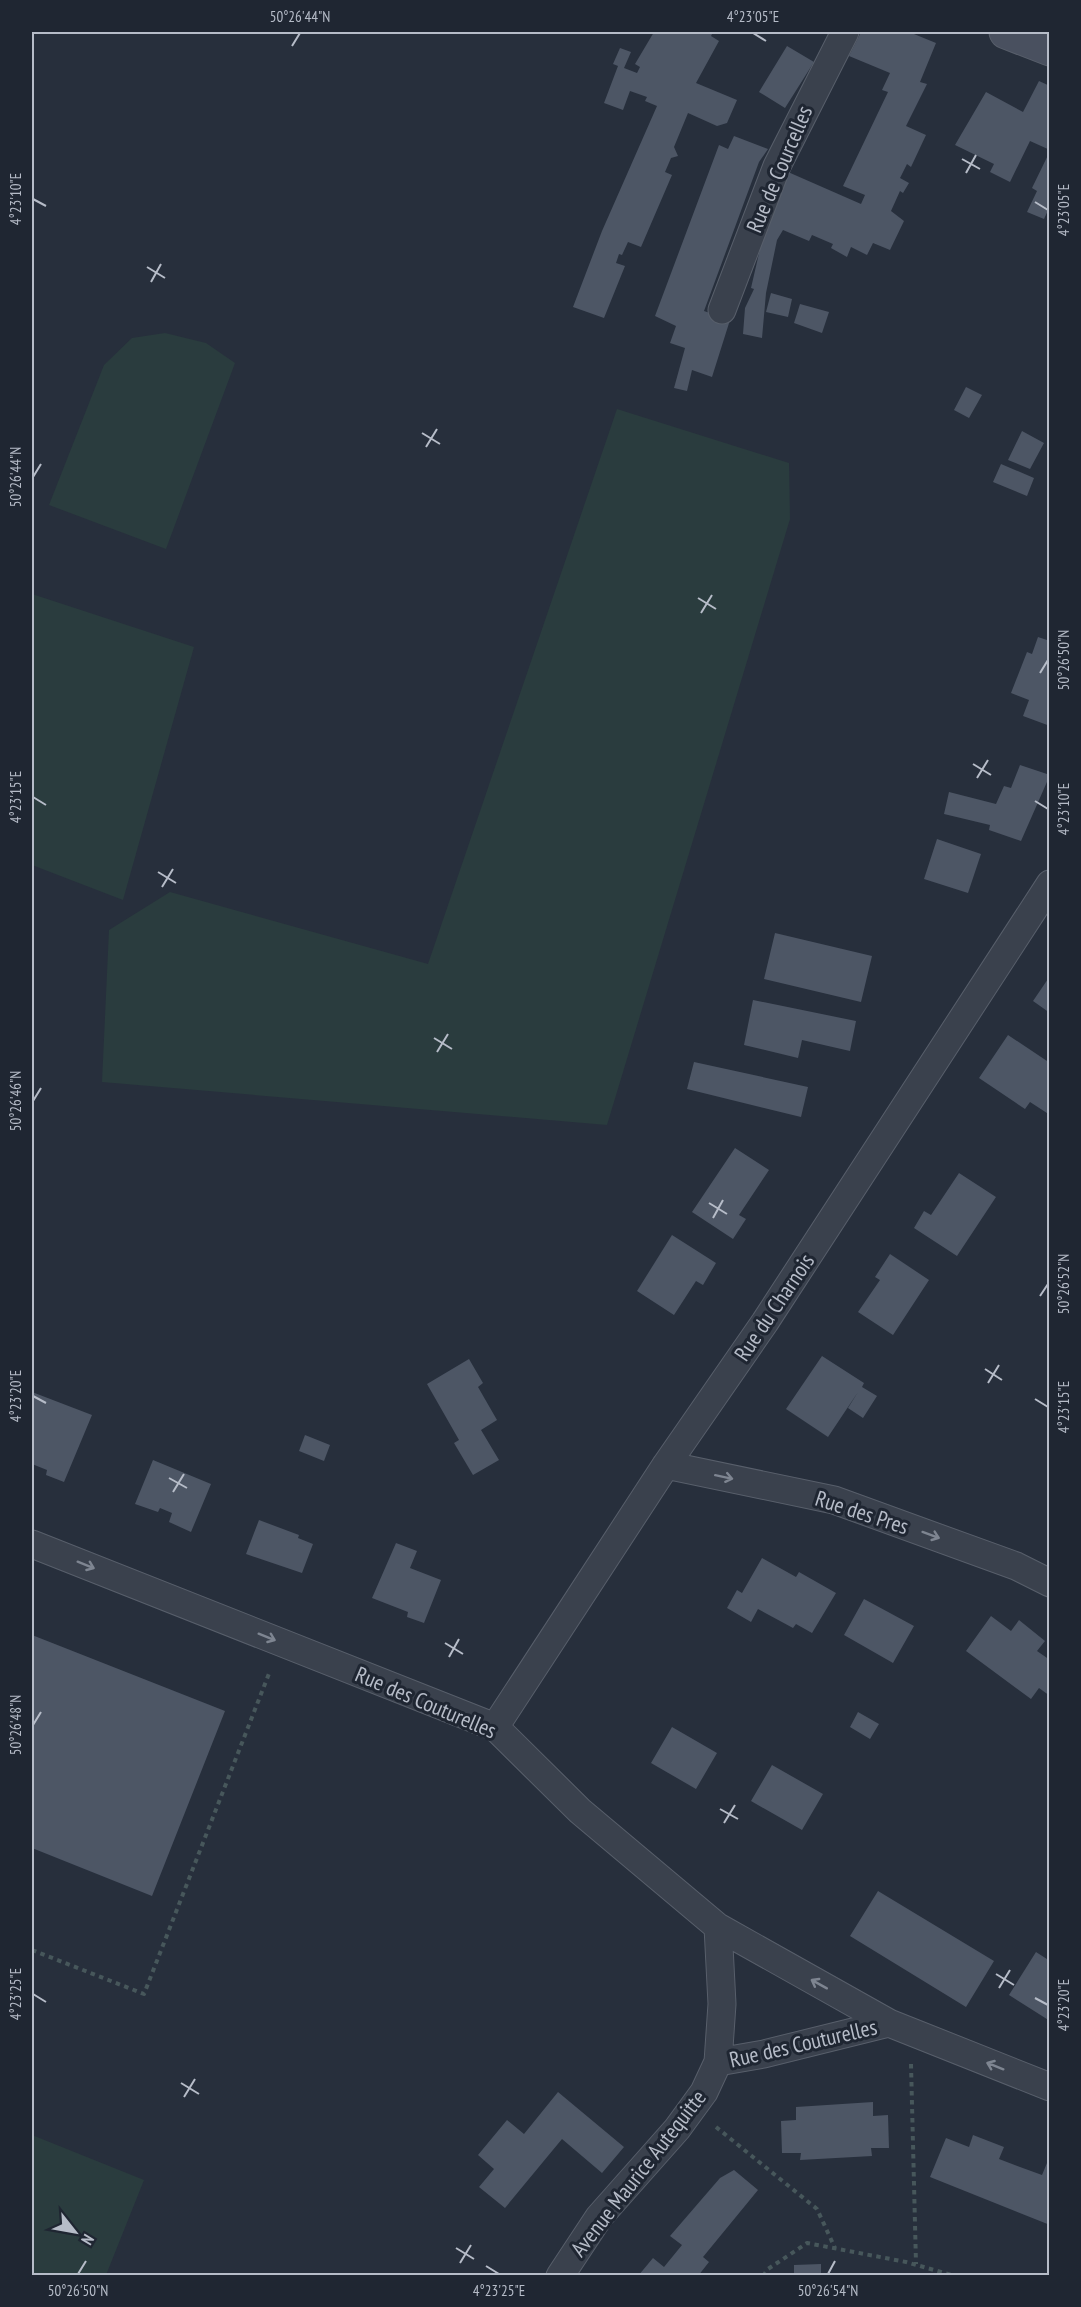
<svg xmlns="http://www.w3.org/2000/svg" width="1081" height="2307" viewBox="0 0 1081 2307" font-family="'PT Sans Narrow',sans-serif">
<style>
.green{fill:#2a3c3e}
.building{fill:#4d5665}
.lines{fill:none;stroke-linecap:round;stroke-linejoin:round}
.minor-casing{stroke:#585f6b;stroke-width:29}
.secondary-casing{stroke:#585f6b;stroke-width:35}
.path{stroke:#47575b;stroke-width:4;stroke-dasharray:4.5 4.5;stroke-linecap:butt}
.minor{stroke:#3a414d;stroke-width:27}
.secondary{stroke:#49505f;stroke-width:33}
.oneway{stroke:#7e8591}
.ticks{fill:none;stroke:#b6bcc8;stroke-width:2}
.labels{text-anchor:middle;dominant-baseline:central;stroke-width:6;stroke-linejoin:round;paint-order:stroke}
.street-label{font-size:22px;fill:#b6bcc8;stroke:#1f2632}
.neatline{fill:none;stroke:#b6bcc8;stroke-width:2}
.ticks-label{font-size:15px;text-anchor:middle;fill:#b6bcc8}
</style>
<rect width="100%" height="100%" fill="#272f3c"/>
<path class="green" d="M165,333L206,343L235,363L166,549L49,505L104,365L132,338Z
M617,409L789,463L790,519L607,1125L102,1082L109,930L170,892L428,964Z
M32,594L194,647L123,900L32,865Z
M32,2135L144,2180L106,2275H32Z"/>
<path class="building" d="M654,32H713L711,36L719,41L696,83L737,100L727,123L717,126L688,113L674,147L678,156L671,158L665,172L672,175L641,247L628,242L622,255L619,254L616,263L625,266L604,318L573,307L602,231L657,106L645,101L647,97L630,91L623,110L604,103L618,66L613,64L620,48L631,52L624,68L637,73L640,67L635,64Z
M861,32H909L936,43L920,82L927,84L906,126L926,135L911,167L907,164L900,178L909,183L903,193L900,191L891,211L904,221L890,250L873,243L867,255L851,247L847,257L831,248L833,244L812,235L809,241L783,230L777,240L766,293L762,338L743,334L745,308L754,289L751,288L760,249L788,172L861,204L865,195L843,186L888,92L882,90L890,73L849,56Z
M787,46L814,62L785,108L759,92Z
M1039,81L1050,86V150L1030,141L1010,182L990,172L994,164L955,145L986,92L1023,112Z
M734,136L768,149L759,162L704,311L730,320L712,377L692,370L687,391L674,388L685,348L670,343L676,326L655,316L719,145L728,149Z
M1050,151V206L1044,219L1027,212L1037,191L1032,188Z
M771,293L792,299L788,317L766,312Z
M800,304L829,312L822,333L794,323Z
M966,387L982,395L969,418L954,410Z
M1022,431L1044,443L1030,469L1008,460Z
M1001,464L1034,478L1027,496L993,482Z
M1038,637L1050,641V726L1023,716L1029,700L1011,693L1027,652L1032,654Z
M1020,765L1050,775L1021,841L989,830L990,825L944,814L949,792L996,804L1004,786L1011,788Z
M937,839L981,854L968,893L924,879Z
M775,933L872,956L861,1002L764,979Z
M1050,976V1013L1033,1001Z
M753,1000L856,1021L850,1051L802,1040L798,1058L744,1045Z
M1008,1035L1050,1063V1115L1030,1102L1025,1109L979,1078Z
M694,1062L808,1087L801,1117L687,1089Z
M735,1148L769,1170L739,1215L746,1219L733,1239L692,1212Z
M959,1173L996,1197L957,1256L914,1228L924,1211L931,1215Z
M672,1235L716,1263L703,1285L696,1281L674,1315L637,1291Z
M890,1254L929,1280L893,1335L858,1312L880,1280L875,1277Z
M822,1356L864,1383L862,1387L877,1396L863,1418L848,1408L858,1392L828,1437L786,1409Z
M469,1359L483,1383L478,1387L497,1420L481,1430L499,1460L473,1475L454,1443L459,1440L427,1384Z
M32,1392L92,1415L64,1482L46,1475L47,1470L32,1464Z
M305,1435L330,1445L324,1461L299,1451Z
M153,1460L211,1484L191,1532L169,1522L172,1513L160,1508L158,1512L135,1504Z
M259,1520L299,1535L298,1538L313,1544L302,1573L246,1554Z
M396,1543L417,1551L410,1568L441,1580L424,1623L407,1617L408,1612L372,1598Z
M762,1558L796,1577L799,1572L836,1593L812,1633L796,1624L793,1628L758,1609L751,1622L727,1608L737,1590L742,1593Z
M864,1599L914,1626L893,1663L844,1635Z
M991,1616L1011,1631L1019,1620L1045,1641L1037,1651L1050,1660V1696L1039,1688L1031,1699L966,1651Z
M32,1635L225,1711L152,1896L32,1848Z
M858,1712L879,1724L870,1739L850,1727Z
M672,1727L717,1753L696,1789L651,1763Z
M772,1765L823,1794L802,1830L751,1801Z
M878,1891L994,1961L966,2007L850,1936Z
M1036,1952L1050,1961V2021L1009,1995Z
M558,2092L624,2147L602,2173L562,2139L505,2208L479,2187L494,2169L478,2155L507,2120L524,2134Z
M873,2102V2116L888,2115L889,2148H871L872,2156L800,2160L801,2153H782L781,2121L796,2120V2107Z
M973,2135L1004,2147L999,2159L1020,2167L1042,2175L1047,2163L1050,2164V2225L930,2177L946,2138L969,2147Z
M734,2170L758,2190L703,2257L709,2262L698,2276H638L653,2258L664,2267L682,2245L670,2236L720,2178Z
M821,2264V2276H794V2265Z"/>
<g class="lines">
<defs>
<path id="minor" d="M722,310L777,166L845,32
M666,1465L834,1500L1016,1566L1050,1583
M32,1544L495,1727L580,1811L718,1927L889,2023L1050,2087
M495,1727L666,1465L765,1322L1050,884
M718,2062L764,2054L889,2023
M560,2276L599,2217L677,2129L704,2092L718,2062L722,2004L718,1927"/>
<path id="secondary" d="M1006,32L1050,49"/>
</defs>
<use href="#minor" class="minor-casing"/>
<use href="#secondary" class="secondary-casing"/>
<path class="path" d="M32,1950L144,1994L270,1671
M911,2064L916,2264
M716,2127L817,2209L835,2248
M763,2276L768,2269L807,2243L906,2262L955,2276"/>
<use href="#minor" class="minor"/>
<use href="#secondary" class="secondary"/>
</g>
<defs><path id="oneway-shaft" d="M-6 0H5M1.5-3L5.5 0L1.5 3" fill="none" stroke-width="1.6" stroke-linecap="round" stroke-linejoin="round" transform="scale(1.5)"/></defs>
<g class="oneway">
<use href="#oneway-shaft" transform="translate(724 1477) rotate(12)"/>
<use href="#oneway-shaft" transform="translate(931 1535) rotate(20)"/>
<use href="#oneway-shaft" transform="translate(86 1565) rotate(22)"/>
<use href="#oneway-shaft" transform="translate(267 1637) rotate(22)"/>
<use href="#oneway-shaft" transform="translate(819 1984) rotate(-151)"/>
<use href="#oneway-shaft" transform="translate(995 2066) rotate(-158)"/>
</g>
<path class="ticks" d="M753,33L766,41M292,46L300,33M962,159L980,169M966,173L976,155M33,199L46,206M1035,202L1048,210M147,267L165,278M151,282L161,264M422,433L440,444M426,447L437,429M33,477L41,464M698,598L716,609M701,613L712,595M1040,673L1048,660M973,764L991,775M977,778L988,760M33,797L46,805M1035,801L1048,809M158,872L176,883M162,887L173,869M434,1038L452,1049M437,1052L448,1034M33,1101L41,1088M709,1203L727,1214M713,1218L723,1200M1040,1296L1048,1284M985,1369L1002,1380M988,1383L999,1365M33,1396L46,1403M1035,1399L1048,1407M169,1478L187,1488M173,1492L184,1474M445,1643L463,1654M449,1657L459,1639M33,1725L41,1712M720,1809L738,1819M724,1823L735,1805M996,1974L1014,1985M999,1988L1010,1970M33,1994L46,2002M1035,1998L1048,2005M181,2083L199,2094M184,2097L195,2079M456,2248L474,2259M460,2263L471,2245M486,2266L499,2274M78,2274L86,2261M828,2274L835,2261"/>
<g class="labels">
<g class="street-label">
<text transform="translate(779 169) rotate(-67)">Rue de Courcelles</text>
<text transform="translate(774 1307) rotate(-56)">Rue du Charnois</text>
<text transform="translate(862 1512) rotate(18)">Rue des Pres</text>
<text transform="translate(426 1702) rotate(23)">Rue des Couturelles</text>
<text transform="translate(803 2043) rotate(-13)">Rue des Couturelles</text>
<text transform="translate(638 2173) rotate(-52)">Avenue Maurice Autequitte</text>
</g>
</g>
<rect width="1081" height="2307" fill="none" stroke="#1f2632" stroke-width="66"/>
<g transform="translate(75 2232) rotate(121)" stroke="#1f2632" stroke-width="4.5" paint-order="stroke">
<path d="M0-4.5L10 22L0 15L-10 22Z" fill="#b6bcc8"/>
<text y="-9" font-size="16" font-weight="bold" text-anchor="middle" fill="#b6bcc8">N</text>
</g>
<rect x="33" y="33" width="1015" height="2241" class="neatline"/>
<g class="ticks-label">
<text x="300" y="22">50°26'44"N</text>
<text x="753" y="22">4°23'05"E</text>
<text transform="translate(16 199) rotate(-90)" y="5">4°23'10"E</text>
<text transform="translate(1064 210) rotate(-90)" y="5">4°23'05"E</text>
<text transform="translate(16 477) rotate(-90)" y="5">50°26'44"N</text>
<text transform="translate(1064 660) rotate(-90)" y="5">50°26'50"N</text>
<text transform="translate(16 797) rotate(-90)" y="5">4°23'15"E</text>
<text transform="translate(1064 809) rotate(-90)" y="5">4°23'10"E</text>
<text transform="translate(16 1101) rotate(-90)" y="5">50°26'46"N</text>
<text transform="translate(1064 1284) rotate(-90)" y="5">50°26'52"N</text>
<text transform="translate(16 1396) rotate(-90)" y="5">4°23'20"E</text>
<text transform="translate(1064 1407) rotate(-90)" y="5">4°23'15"E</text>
<text transform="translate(16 1725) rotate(-90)" y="5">50°26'48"N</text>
<text transform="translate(16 1994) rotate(-90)" y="5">4°23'25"E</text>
<text transform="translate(1064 2005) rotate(-90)" y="5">4°23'20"E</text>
<text x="78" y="2296">50°26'50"N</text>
<text x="499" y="2296">4°23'25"E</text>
<text x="828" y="2296">50°26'54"N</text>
</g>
</svg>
